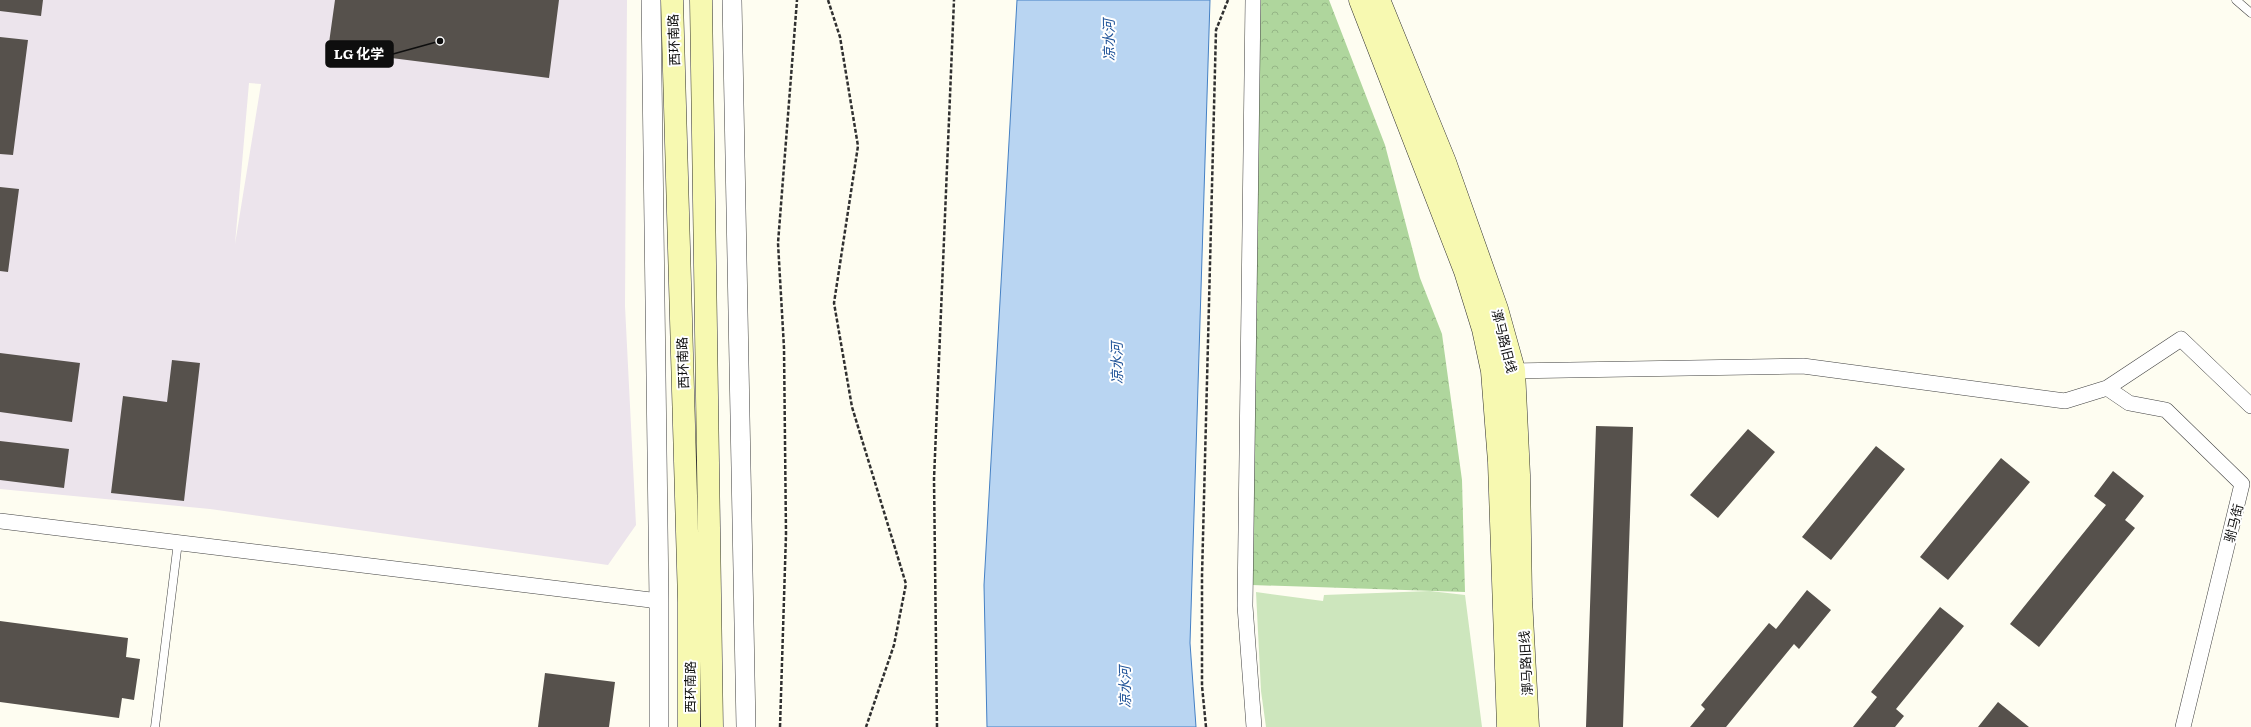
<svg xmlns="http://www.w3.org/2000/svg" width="2251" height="727" viewBox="0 0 2251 727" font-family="Literata,'Noto Sans SC',serif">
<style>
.industrial{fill:#ece4ec;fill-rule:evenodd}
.grass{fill:#cde6bd}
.forest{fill:url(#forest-crowns)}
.water{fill:#b9d5f2;stroke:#4580c4}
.building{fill:#56514c}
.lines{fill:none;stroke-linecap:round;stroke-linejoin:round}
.service-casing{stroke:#414141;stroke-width:9}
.minor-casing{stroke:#414141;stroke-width:16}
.tertiary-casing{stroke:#414141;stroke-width:20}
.secondary-casing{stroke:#303030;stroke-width:23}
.path{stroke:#303030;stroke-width:2.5;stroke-dasharray:4 2;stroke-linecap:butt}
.service{stroke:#fff;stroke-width:8}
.minor{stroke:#fff;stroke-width:15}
.tertiary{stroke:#fff;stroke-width:19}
.secondary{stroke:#f7f9b1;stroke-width:22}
.labels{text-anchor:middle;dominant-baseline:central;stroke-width:4;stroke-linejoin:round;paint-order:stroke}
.street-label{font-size:13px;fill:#0e0e0e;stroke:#fff}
.water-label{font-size:14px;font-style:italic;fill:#205398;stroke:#fff}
.leader{fill:none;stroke:#0e0e0e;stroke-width:1.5}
.callout-dot{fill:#0e0e0e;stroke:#fff;stroke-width:1.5}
.callout{fill:#0e0e0e;stroke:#0e0e0e;stroke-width:1.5}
.callout-label{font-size:14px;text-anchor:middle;font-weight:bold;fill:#fff}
</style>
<defs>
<pattern id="forest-crowns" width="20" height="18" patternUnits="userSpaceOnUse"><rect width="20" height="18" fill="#afd69d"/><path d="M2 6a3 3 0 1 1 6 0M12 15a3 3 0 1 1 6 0" fill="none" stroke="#95b686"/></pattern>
</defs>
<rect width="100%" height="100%" fill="#fefdf1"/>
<path class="industrial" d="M0,0H627L625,306L636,525L608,565L210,509L0,489ZM249,83L261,84L235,244Z"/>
<path class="grass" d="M1430,591L1465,595L1482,727H1266L1261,691L1256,592L1323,601L1324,595Z"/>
<path class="forest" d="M1258,0H1329L1385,145L1420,278L1442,334L1462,480L1465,592L1252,585Z"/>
<path class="water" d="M1017,0H1210L1190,643L1196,727H987L984,585Z"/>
<path class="building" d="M0,0H43L41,16L0,11Z
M335,0H559L549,78L328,50Z
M0,37L28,40L13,155L0,154Z
M0,187L19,189L8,272L0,271Z
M0,353L80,363L72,422L0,412Z
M172,360L200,363L184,501L111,493L123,396L167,402Z
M1596,426L1633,427L1623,727H1586Z
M1748,429L1775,452L1718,518L1690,495Z
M0,441L69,449L64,488L0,480Z
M1876,446L1905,469L1831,560L1802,537Z
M2001,458L2030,482L1948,580L1920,557Z
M2113,471L2144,496L2125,520L2135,528L2039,647L2010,624L2106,505L2094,496Z
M1807,590L1831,610L1799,649L1794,644L1726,727H1690L1705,709L1701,705L1769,623L1776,629Z
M1940,607L1964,626L1896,709L1904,716L1895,727H1853L1877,697L1871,692Z
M0,621L128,638L126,657L140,659L134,700L122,698L119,718L0,702Z
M545,673L615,682L609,727H538Z
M1998,702L2029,727H1978Z"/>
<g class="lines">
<defs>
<path id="service" d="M2236,0L2251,13
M155,727L178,542"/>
<path id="minor" d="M1253,0L1245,606L1254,727
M1505,371L1803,366L2065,401L2107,388L2181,339L2251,406
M2107,388L2129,403L2166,410L2242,484L2183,727
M0,521L659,601"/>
<path id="tertiary" d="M651,0L659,601V727
M732,0L746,727"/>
<path id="secondary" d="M672,0L689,602V727
M701,0L712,727
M1360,0L1465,271L1483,329L1492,371L1499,462L1508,727
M1379,0L1445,162L1497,309L1514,370L1519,475L1521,599L1528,727"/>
</defs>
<use href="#service" class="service-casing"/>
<use href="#minor" class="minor-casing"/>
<use href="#tertiary" class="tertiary-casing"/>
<use href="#secondary" class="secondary-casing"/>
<path class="path" d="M828,0L840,37L858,146L834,303L852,407L906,584L894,645L866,727
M780,727L786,534L784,348L778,243L797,0
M937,727L934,479L954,0
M1206,727L1202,686V576L1216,30L1228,0"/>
<use href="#service" class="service"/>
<use href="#minor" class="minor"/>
<use href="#tertiary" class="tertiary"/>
<use href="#secondary" class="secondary"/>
</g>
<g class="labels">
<g class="street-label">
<text transform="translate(673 40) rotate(-92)">西环南路</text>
<text transform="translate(1505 341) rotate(76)">漷马路旧线</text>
<text transform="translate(682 363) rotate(-92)">西环南路</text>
<text transform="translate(2233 523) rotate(-76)">驸马街</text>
<text transform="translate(1525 663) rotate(-93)">漷马路旧线</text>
<text transform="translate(689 687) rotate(-90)">西环南路</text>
</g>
<g class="water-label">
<text transform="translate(1108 40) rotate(-91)">凉水河</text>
<text transform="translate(1116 363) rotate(-91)">凉水河</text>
<text transform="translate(1124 687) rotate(-91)">凉水河</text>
</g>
</g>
<path class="leader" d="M440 41L393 54"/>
<circle class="callout-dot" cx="440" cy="41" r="4"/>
<rect class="callout" x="326" y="41" width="67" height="26" rx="4"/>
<g class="callout-label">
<text x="359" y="59">LG 化学</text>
</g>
</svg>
